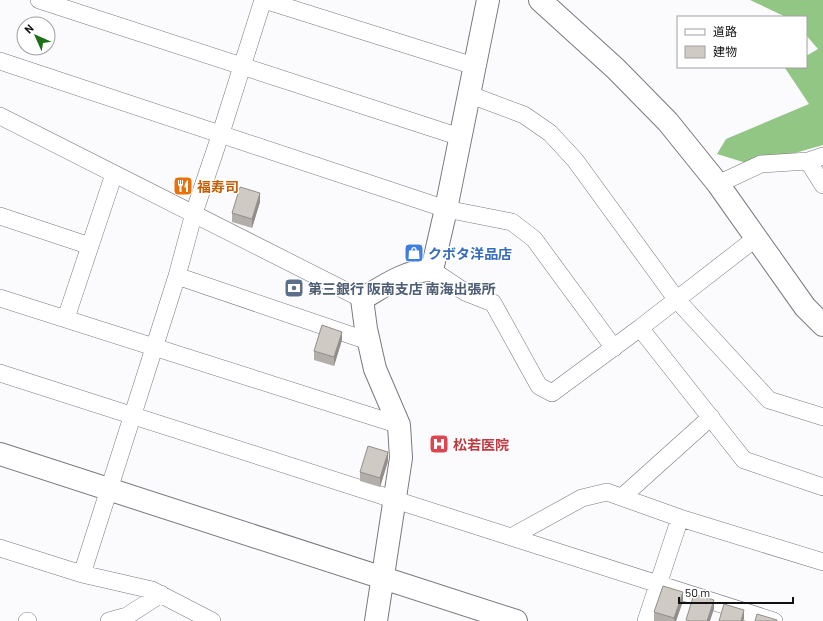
<svg xmlns="http://www.w3.org/2000/svg" width="823" height="621" viewBox="0 0 823 621" font-family="Barlow,'Noto Sans JP',sans-serif">
<style>
.forest{fill:#92c684}
.lines{fill:none;stroke-linecap:round;stroke-linejoin:round}
.street-casing{stroke:#79787f;stroke-width:18}
.secondary-casing{stroke:#79787f;stroke-width:24}
.street{stroke:#fff;stroke-width:17}
.secondary{stroke:#fff;stroke-width:22}
.wall{fill:#b3aea9}
.shaded-wall{fill:#928d89}
.building{fill:#d0cac4;stroke:#928d89}
.labels{text-anchor:middle;dominant-baseline:central;stroke-width:3;stroke-linejoin:round;paint-order:stroke}
.food-label{font-size:14px;font-weight:bold;fill:#c56008;stroke:#fff;text-anchor:start}
.shop-label{font-size:14px;font-weight:bold;fill:#366cbe;stroke:#fff;text-anchor:start}
.service-label{font-size:14px;font-weight:bold;fill:#4e5e75;stroke:#fff;text-anchor:start}
.health-label{font-size:14px;font-weight:bold;fill:#be3a42;stroke:#fff;text-anchor:start}
</style>
<rect width="100%" height="100%" fill="#fbfbfe"/>
<path class="forest" d="M750,0H823V145L753,165L717,154L726,139L809,104L785,68L806,67V56L818,49L806,35V17H786Z"/>
<g class="lines">
<defs>
<path id="street" d="M39,0L460,137
M264,0L474,66
M0,61L446,209L512,222L534,239L614,348
M468,94L524,115L550,133L575,160L677,300L769,400L823,417
M0,116L362,299
M808,161L823,185
M718,184L761,164L808,161L823,156
M0,216L90,246
M432,270L465,292L493,303L539,386L552,393L640,328L756,238
M177,276L368,341
M0,298L399,425
M66,318L114,174
M640,328L744,460L823,487
M0,373L511,537L582,498L607,492L680,518L823,562
M622,497L711,417
M511,537L774,621
M0,548L82,574L152,590L212,621
M82,574L177,276L194,213L221,133L263,0
M27,621H28
M109,621L127,616L161,594
M646,621L680,518"/>
<path id="secondary" d="M540,0L616,69L668,122L718,184L805,307L823,325
M0,454L516,621
M376,621L401,458L399,425L375,369L366,329L362,299C384,286 406,270 432,270L446,209L488,0"/>
</defs>
<use href="#street" class="street-casing"/>
<use href="#secondary" class="secondary-casing"/>
<use href="#street" class="street"/>
<use href="#secondary" class="secondary"/>
</g>
<path class="wall" d="M260,202L252,228L232,222V213Z
M342,340L334,366L314,360V351Z
M388,461L380,487L360,481V472Z
M683,601L676,621H654V612Z"/>
<path class="shaded-wall" d="M260,193V202L252,228V219Z
M342,332V340L334,366V357Z
M388,452V461L380,487V478Z
M683,592V601L676,621H674V618Z
M714,600V609L710,621H707Z
M744,610V619L743,621H741Z"/>
<path class="building" d="M240,187L260,193L252,219L232,213Z
M322,325L342,332L334,357L314,351Z
M368,446L388,452L380,478L360,472Z
M663,586L683,592L674,618L654,612Z
M694,594L714,600L707,621H690L686,620Z
M724,604L744,610L741,621H719Z
M757,614L777,620V621H755Z"/>
<defs>
<symbol id="restaurant-square" viewBox="-11 -11 22 22"><rect x="-9" y="-9" width="18" height="18" rx="4" fill="#e8710a" stroke="#fff"/><path d="M-5-6h1v4h1v-4h1v4h1v-4h1v5L-1.5 .5V6h-2V.5L-5-1ZM5-6V6H3V1.5H1.5Q1.5-4 5-6Z" fill="#fff"/></symbol>
<symbol id="shop-square" viewBox="-11 -11 22 22"><rect x="-9" y="-9" width="18" height="18" rx="4" fill="#3f7fe0" stroke="#fff"/><path d="M-5-2.5h2.3a2.7 3.5 0 0 1 5.4 0H5L5.5 6h-11ZM-1.5-2.5h3a1.5 2.3 0 0 0-3 0Z" fill="#fff"/></symbol>
<symbol id="bank-square" viewBox="-11 -11 22 22"><rect x="-9" y="-9" width="18" height="18" rx="4" fill="#5c6f8a" stroke="#fff"/><path d="M-6-4H6V4H-6ZM0-2.3a2.3 2.3 0 1 0 0 4.6a2.3 2.3 0 1 0 0-4.6Z" fill="#fff"/></symbol>
<symbol id="hospital-square" viewBox="-11 -11 22 22"><rect x="-9" y="-9" width="18" height="18" rx="4" fill="#e0444e" stroke="#fff"/><path d="M-5-5h3v3.5h4V-5h3V5h-3V1.5h-4V5h-3Z" fill="#fff"/></symbol>
</defs>
<g fill-rule="evenodd">
<use href="#restaurant-square" x="172" y="175" width="22" height="22"/>
<use href="#shop-square" x="403" y="242" width="22" height="22"/>
<use href="#bank-square" x="283" y="277" width="22" height="22"/>
<use href="#hospital-square" x="428" y="433" width="22" height="22"/>
</g>
<g class="labels">
<g class="food-label">
<text x="197" y="186">福寿司</text>
</g>
<g class="shop-label">
<text x="428" y="253">クボタ洋品店</text>
</g>
<g class="service-label">
<text x="308" y="288">第三銀行 阪南支店 南海出張所</text>
</g>
<g class="health-label">
<text x="453" y="444">松若医院</text>
</g>
</g>
<rect x="677" y="16" width="130" height="52" fill="#ffffff" stroke="#a0a0a1"/>
<rect x="685" y="29" width="20" height="6" fill="#ffffff" stroke="#a0a0a1"/>
<text x="713" y="36" font-size="12" fill="#111113">道路</text>
<rect x="685" y="46" width="20" height="12" fill="#d0cac4" stroke="#a0a0a1"/>
<text x="713" y="56" font-size="12" fill="#111113">建物</text>
<g transform="translate(36 36) rotate(315)"><circle r="19" fill="#ffffff" stroke="#a0a0a1"/>
<path d="M0-3L7 15L0 10L-7 15Z" fill="#1d7019"/>
<text y="-6" font-size="11" font-weight="bold" text-anchor="middle" fill="#111113">N</text>
</g>
<path d="M679 597v6h114v-6" fill="none" stroke="#111113" stroke-width="2"/>
<text x="685" y="597" font-size="12" fill="#111113" stroke="#ffffff" stroke-width="3" paint-order="stroke">50 m</text>
</svg>
